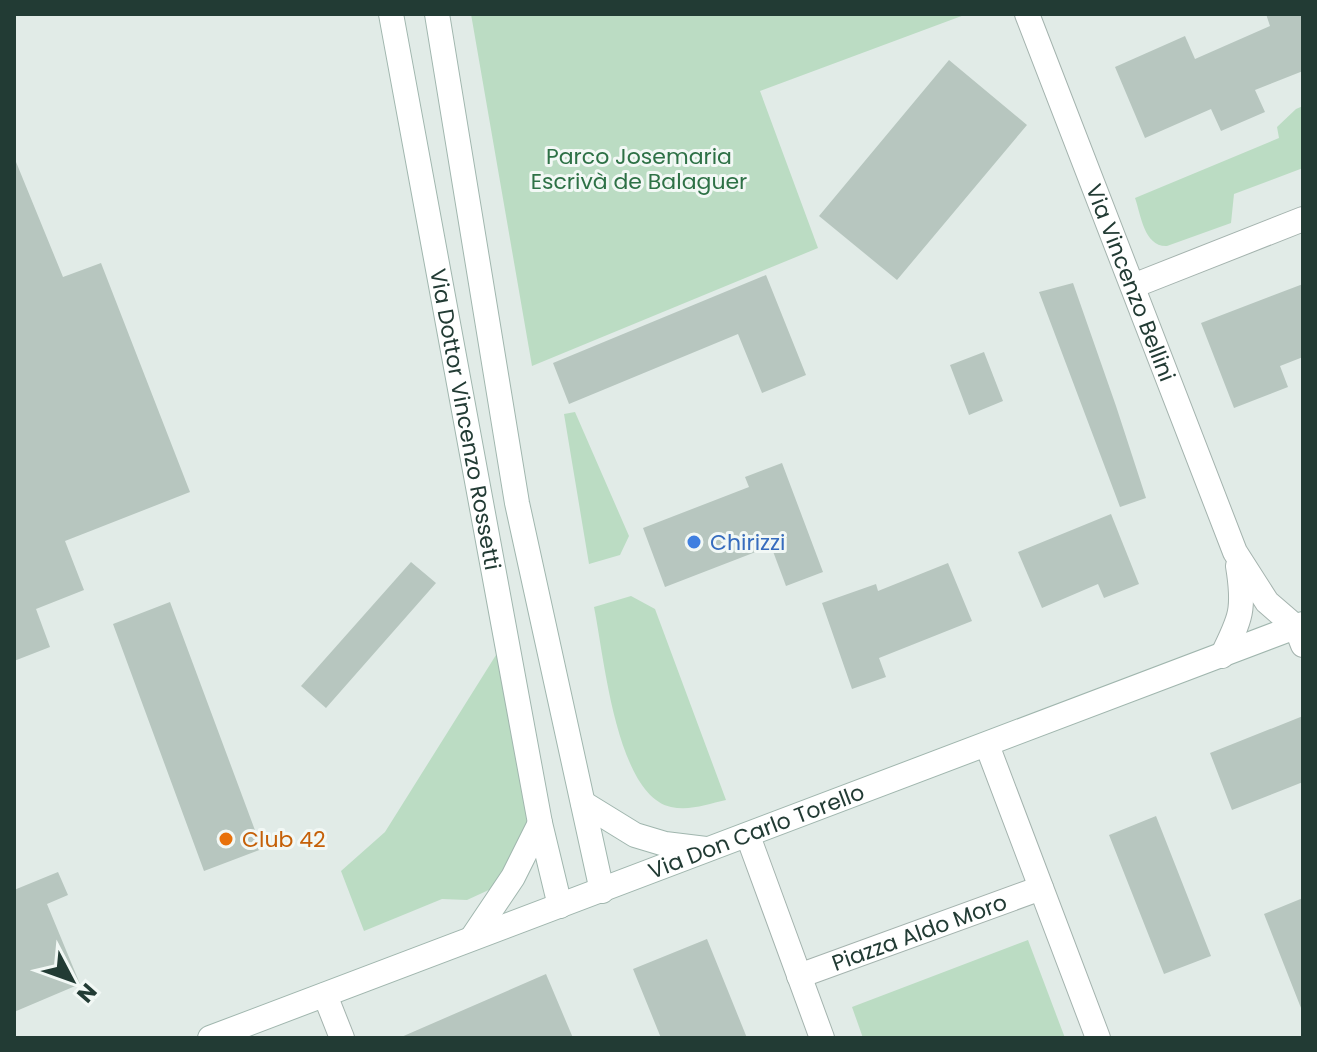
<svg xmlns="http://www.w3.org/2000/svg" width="1317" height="1052" viewBox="0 0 1317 1052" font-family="Poppins,sans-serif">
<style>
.green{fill:#bbdcc3}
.building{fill:#b7c6bf}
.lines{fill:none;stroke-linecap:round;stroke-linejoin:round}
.street-casing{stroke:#a4b3ae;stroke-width:26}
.secondary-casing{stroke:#a0b6ae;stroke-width:26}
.street{stroke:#fff;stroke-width:24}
.secondary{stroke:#fff;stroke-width:24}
.shop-dot{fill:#3f7fe0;stroke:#f2f8f5;stroke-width:3}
.food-dot{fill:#e8710a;stroke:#f2f8f5;stroke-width:3}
.labels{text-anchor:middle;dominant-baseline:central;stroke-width:6;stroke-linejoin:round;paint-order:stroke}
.park-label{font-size:22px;fill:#2e7146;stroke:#f2f8f5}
.street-label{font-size:22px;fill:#223b34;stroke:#f2f8f5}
.shop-label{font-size:22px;fill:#366cbe;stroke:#f2f8f5;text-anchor:start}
.food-label{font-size:22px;fill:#c56008;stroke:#f2f8f5;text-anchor:start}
</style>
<rect width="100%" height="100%" fill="#e1ebe7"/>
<path class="green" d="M471,14H967L760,91L818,248L532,366Z
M1303,106V168L1234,194L1231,223L1167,246C1144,247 1141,215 1135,198L1279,138L1277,127L1296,109Z
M575,412L629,536L620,555L589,564L564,414Z
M631,596L655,609L726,800C708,804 690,811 671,807C616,795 604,655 594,607Z
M496,655L507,658L537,823L493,888L467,900L442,899L364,931L341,871L385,832Z
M1028,940L1065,1038H863L852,1007Z"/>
<path class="building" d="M1266,14H1303V71L1255,90L1265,112L1221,131L1211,109L1145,138L1115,67L1185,36L1195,59L1270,26Z
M949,60L1027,125L897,280L819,216Z
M14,157L63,277L101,263L190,492L65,541L84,590L36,609L50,647L14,661Z
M766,275L806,375L762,393L738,334L569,404L553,363Z
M1073,283L1116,406L1146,498L1120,507L1039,292Z
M1303,284V357L1280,366L1288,387L1234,408L1201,323Z
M984,352L1003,401L969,415L950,365Z
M782,463L823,572L786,586L771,546L665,587L643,528L749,487L745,477Z
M1111,514L1139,584L1104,598L1098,584L1042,608L1018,552Z
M411,562L436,583L326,708L301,686Z
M948,563L972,621L879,658L886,677L852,689L822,603L876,584L878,591Z
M170,602L262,849L204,871L113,624Z
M1303,716V782L1232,810L1210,753Z
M1156,816L1211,956L1164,974L1109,835Z
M58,872L68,895L47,904L80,984L14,1012V890Z
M1303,898V1008H1301L1264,914Z
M707,939L747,1038H661L633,969Z
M546,974L573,1038H399Z"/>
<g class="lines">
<defs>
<g id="street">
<path id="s1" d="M1027,14L1235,552L1267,602L1296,627L1303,645"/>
<path d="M1133,286L1303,219"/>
<path d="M1222,656C1241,618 1245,609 1238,566"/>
<path d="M987,745L1098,1038"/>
<path d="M748,836L822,1038"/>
<path id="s2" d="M799,976L1041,888"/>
<path d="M325,995L342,1038"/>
</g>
<g id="secondary">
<path id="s3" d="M391,14L540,823L560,906"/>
<path d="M437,14L517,503L602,891"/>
<path d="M583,803L635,835L665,844L706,849"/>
<path d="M472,938L513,877L540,823"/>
<path id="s4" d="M210,1038L1303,624"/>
</g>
</defs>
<use href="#street" class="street-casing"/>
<use href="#secondary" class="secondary-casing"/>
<use href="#street" class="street"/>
<use href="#secondary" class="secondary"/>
</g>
<circle class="shop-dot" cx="694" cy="542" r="8"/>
<circle class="food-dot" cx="226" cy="839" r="8"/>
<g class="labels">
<g class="park-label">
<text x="639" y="156">Parco Josemaria<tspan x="639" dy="25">Escrivà de Balaguer</tspan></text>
</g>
<g class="street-label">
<text stroke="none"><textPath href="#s1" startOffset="288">Via Vincenzo Bellini</textPath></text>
<text stroke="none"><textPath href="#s3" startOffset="412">Via Dottor Vincenzo Rossetti</textPath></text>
<text stroke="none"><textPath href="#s4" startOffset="584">Via Don Carlo Torello</textPath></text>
<text stroke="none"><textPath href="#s2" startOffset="128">Piazza Aldo Moro</textPath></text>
</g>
<g class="shop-label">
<text x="710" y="542">Chirizzi</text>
</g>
<g class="food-label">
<text x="242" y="839">Club 42</text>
</g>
</g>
<rect width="1317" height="1052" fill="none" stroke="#223b34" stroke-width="32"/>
<g transform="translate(72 980) rotate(131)" stroke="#f2f8f5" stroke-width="6" paint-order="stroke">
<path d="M0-6L14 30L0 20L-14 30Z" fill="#223b34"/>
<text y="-12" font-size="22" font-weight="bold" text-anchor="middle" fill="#223b34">N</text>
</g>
</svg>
